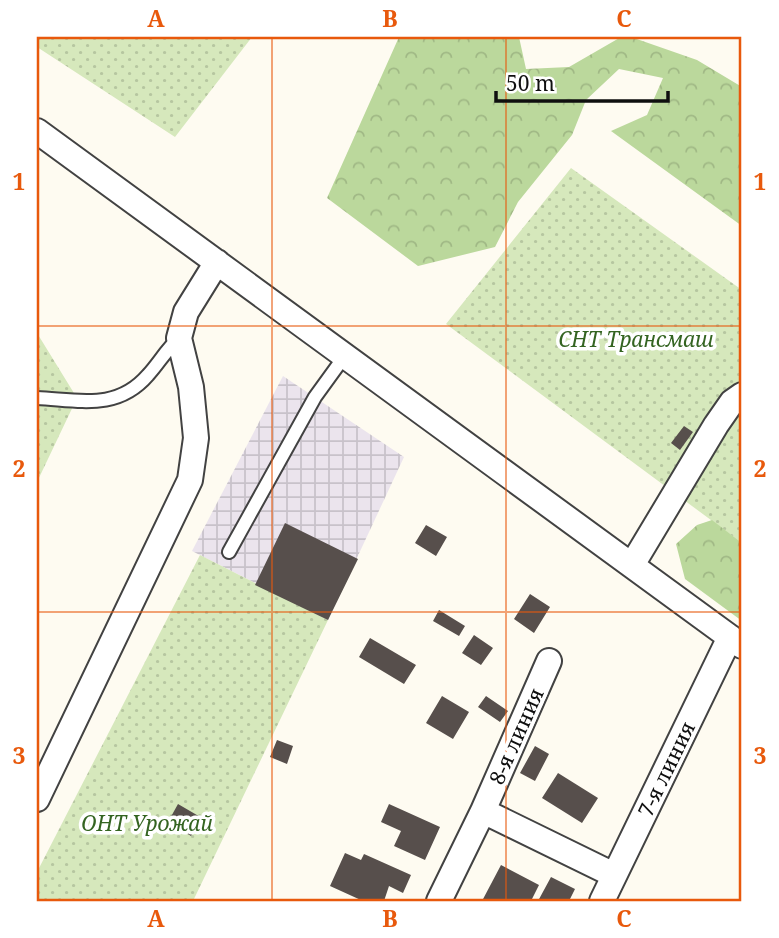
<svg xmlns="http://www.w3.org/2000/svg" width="779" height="938" viewBox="0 0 779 938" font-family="'Noto Serif',serif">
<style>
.industrial{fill:url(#industrial-grid)}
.grass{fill:url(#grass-dots)}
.forest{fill:url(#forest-crowns)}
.building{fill:#574f4c}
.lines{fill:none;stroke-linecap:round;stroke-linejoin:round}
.lane-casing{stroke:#424242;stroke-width:16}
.street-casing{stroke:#424242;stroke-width:28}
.lane{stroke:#fff;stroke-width:12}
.street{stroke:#fff;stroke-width:24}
.grid{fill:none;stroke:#e8590c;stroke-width:2;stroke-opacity:0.55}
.labels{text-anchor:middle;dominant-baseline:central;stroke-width:7;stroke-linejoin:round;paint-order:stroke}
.park-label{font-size:21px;font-style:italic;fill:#346421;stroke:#fff}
.street-label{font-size:21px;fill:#0f0f0f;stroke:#fff}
.neatline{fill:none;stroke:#e8590c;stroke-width:2.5}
.grid-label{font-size:23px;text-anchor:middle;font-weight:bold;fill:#e8590c}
</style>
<defs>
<pattern id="industrial-grid" width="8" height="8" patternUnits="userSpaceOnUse" patternTransform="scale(1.75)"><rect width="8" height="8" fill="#ebe4ed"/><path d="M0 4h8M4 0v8" fill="none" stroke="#c8c2ca"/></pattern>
<pattern id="grass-dots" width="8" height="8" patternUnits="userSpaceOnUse" patternTransform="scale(1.75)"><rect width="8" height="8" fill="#d6e8bc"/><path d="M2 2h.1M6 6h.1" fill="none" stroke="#b6c6a0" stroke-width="1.8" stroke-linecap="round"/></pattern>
<pattern id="forest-crowns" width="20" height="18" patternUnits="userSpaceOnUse" patternTransform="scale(1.75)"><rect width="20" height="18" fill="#bbd89c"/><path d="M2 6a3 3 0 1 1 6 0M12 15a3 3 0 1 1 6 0" fill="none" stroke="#a0b885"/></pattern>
</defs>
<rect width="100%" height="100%" fill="#fefbf1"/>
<path class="industrial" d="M283,376L404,457L328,620L192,551Z"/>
<path class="grass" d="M37,37H252L175,137L37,47Z
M571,168L742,290V543L446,324Z
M37,333L77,398L37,482Z
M200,555L328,620L193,901H37V872Z"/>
<path class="forest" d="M399,37H519L526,69L569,67L621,37H631L697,60L742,87V226L611,131L647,115L663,78L619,69L586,100L572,135L518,202L495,247L418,266L327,198Z
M712,520L742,543V621L685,579L676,544L697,525Z"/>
<path class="building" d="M684,426L693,432L680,450L671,443Z
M285,523L358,559L328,620L255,585Z
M426,525L447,537L436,556L415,543Z
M530,594L550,607L534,633L514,619Z
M439,610L465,626L459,636L433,621Z
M474,635L493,648L481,665L462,653Z
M370,638L416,665L404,684L359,657Z
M442,696L469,712L453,739L426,723Z
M486,696L508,711L500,722L478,707Z
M277,740L293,746L287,764L270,757Z
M535,746L549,754L535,781L520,773Z
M558,773L598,798L582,823L542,798Z
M178,804L202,818L191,836L168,822Z
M389,804L440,827L425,860L394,846L401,831L381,822Z
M345,853L361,860L364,854L411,875L403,893L389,886L384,901H363L330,886Z
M501,865L539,885L531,901H482Z
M551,877L575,889L569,901H538Z"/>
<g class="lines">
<defs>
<path id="lane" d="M37,398C79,400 117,411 148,375C159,363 166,350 179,338
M229,552L315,397L344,357"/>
<path id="street" d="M37,131L742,646
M632,565L716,425L732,402L742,395
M37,799L190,480L196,438L191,387L179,338L186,312L217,262
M483,811L549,661
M439,901L483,811L614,875
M602,901L730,637"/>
</defs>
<use href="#lane" class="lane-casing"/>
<use href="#street" class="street-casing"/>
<use href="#lane" class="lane"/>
<use href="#street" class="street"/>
</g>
<path class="grid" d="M272,37V901M506,37V901M37,326H742M37,612H742"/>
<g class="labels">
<g class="park-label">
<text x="636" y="339">СНТ Трансмаш</text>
<text x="147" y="823">ОНТ Урожай</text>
</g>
<g class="street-label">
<text transform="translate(516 736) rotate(-66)">8-я линия</text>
<text transform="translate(666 769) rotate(-64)">7-я линия</text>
</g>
</g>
<rect width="779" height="938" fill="none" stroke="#ffffff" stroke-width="77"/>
<path d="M496 91v10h172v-10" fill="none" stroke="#0f0f0f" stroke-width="3.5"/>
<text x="506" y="91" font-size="21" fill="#0f0f0f" stroke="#ffffff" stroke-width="5" paint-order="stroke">50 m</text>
<rect x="38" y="38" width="702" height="862" class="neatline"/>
<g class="grid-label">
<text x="156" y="27">A</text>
<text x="390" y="27">B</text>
<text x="624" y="27">C</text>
<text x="19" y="190">1</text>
<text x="760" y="190">1</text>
<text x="19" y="477">2</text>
<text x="760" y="477">2</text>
<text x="19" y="764">3</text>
<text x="760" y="764">3</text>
<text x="156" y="927">A</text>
<text x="390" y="927">B</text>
<text x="624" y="927">C</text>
</g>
</svg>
